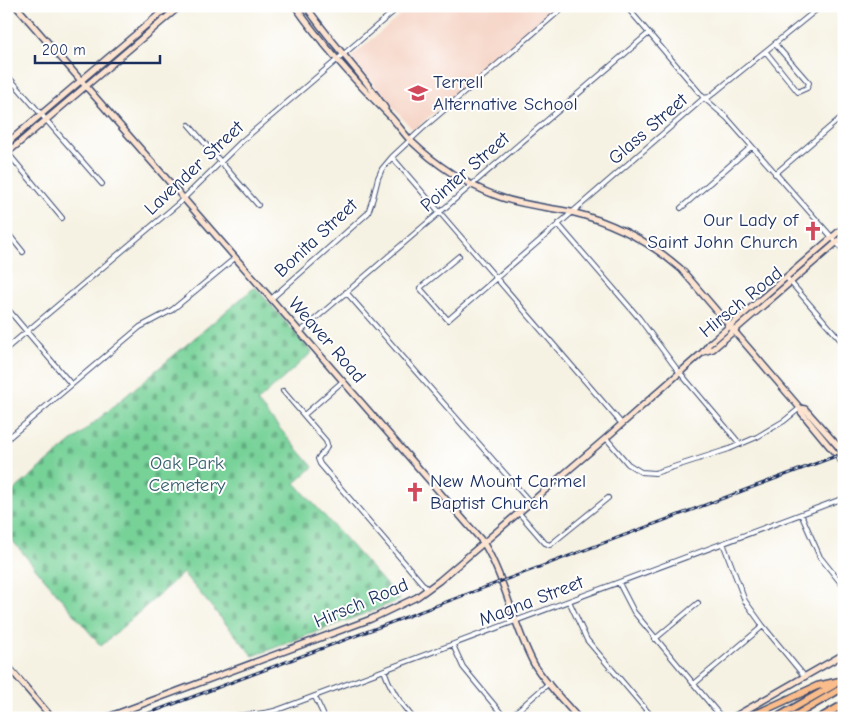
<svg xmlns="http://www.w3.org/2000/svg" width="850" height="724" viewBox="0 0 850 724" font-family="'Comic Neue',sans-serif">
<style>
.built{fill:#f5d2c2}
.cemetery{fill:url(#cemetery-stones);stroke:#49807b}
.lines{fill:none;stroke-linecap:round;stroke-linejoin:round}
.street-casing{stroke:#3c4c72;stroke-width:6}
.secondary-casing{stroke:#3c4c72;stroke-width:8}
.highway-casing{stroke:#3c4c72;stroke-width:9}
.street{stroke:#fff;stroke-width:4}
.secondary{stroke:#fde4d0;stroke-width:5}
.highway{stroke:#f9bc8a;stroke-width:6}
.rail-casing{stroke:#1b2f5e;stroke-width:3}
.rail{stroke:#fff;stroke-width:1;stroke-dasharray:4;stroke-linecap:butt}
.labels{text-anchor:middle;dominant-baseline:central;stroke-width:4;stroke-linejoin:round;paint-order:stroke}
.poi-label{font-size:19px;fill:#1b2f5e;stroke:#fff;text-anchor:start}
.street-label{font-size:19px;fill:#1b2f5e;stroke:#fff}
.park-label{font-size:19px;fill:#37606f;stroke:#fff}
</style>
<defs>
<pattern id="cemetery-stones" width="16" height="16" patternUnits="userSpaceOnUse" patternTransform="scale(1.25)"><rect width="16" height="16" fill="#77d298"/><path d="M2 7V4a2 2 0 0 1 4 0v3zM10 15v-3a2 2 0 0 1 4 0v3z" fill="#61ab7f"/></pattern>
</defs>
<rect width="100%" height="100%" fill="#fff"/>
<filter id="ink" filterUnits="userSpaceOnUse"><feTurbulence type="fractalNoise" baseFrequency=".02" numOctaves="2"/><feDisplacementMap in="SourceGraphic" scale="10" xChannelSelector="R" yChannelSelector="G"/><feConvolveMatrix kernelMatrix="1 2 1 2 8 2 1 2 1" color-interpolation-filters="sRGB"/></filter>
<filter id="wash" filterUnits="userSpaceOnUse"><feTurbulence type="fractalNoise" baseFrequency=".0096" numOctaves="4" result="noise"/><feDisplacementMap in="SourceGraphic" scale="20" xChannelSelector="R" yChannelSelector="G"/><feGaussianBlur stdDeviation="1.12" result="paint"/><feColorMatrix in="noise" values="0 0 0 0 0 0 0 0 0 0 0 0 0 0 0 0 0 1.4 0 .05"/><feComposite in="paint" operator="in"/></filter>
<g filter="url(#wash)">
<rect width="100%" height="100%" fill="#f6f2e3"/>
<path class="built" d="M411,6H556L415,129H412L350,58Z"/>
<path class="cemetery" d="M255,287L312,352L257,402L313,467L295,483L400,600L253,656L183,573L101,646L6,533V497Z"/>
</g>
<g filter="url(#ink)">
<g class="lines">
<defs>
<path id="street" d="M626,6L704,98L727,118L844,251
M766,52L798,92L807,88L809,83L775,44
M6,74L102,184
M189,125L258,205
M7,152L62,218
M392,157L622,424
M775,174L844,115
M681,208L751,147
M558,224L639,318L676,368L740,444
M6,231L23,252
M459,256L420,288L448,320L704,98L709,97L821,6
M786,277L844,344
M346,292L530,502
M271,299L368,213L373,198L378,178L382,169L392,157L422,129L565,6
M6,307L71,384
M300,332L649,33
M6,349L179,203L242,141L400,6
M283,391L326,441C330,450 321,452 318,459L320,464L427,589
M304,415L343,381
M606,438L628,464L641,472L655,473L729,449L757,437L784,421L800,408
M6,440L140,327L172,310L235,258
M519,513L545,543L550,545L608,498
M801,514L820,557L844,587
M723,543L745,601L763,626L805,677
M619,583L634,612L722,718
M569,601L587,640L653,718
M655,639L698,603
M453,645L463,667L505,718
M384,670C390,689 400,703 413,718
M694,684L763,626
M315,697L325,718
M225,718C243,713 262,716 280,709L844,498
M509,718L549,683"/>
<path id="secondary" d="M16,6L483,542C506,580 513,625 534,664C545,683 564,701 578,718
M295,6C323,46 355,81 389,115C397,123 403,133 411,141C436,165 465,184 497,196C520,205 547,207 571,212C613,222 649,241 681,269L800,408L801,412L844,464
M306,6C330,42 361,72 385,108
M6,144L169,6
M6,154L180,6
M703,352L713,349L844,236
M800,408L805,409L844,453
M6,664L52,718
M105,718L371,619L417,597L439,581L606,438L703,352L709,344L844,227
M732,718L844,654"/>
<path id="highway" d="M747,718L817,686L840,681
M776,718L834,685
M791,718L844,687
M820,718L844,704"/>
</defs>
<use href="#street" class="street-casing"/>
<use href="#secondary" class="secondary-casing"/>
<use href="#highway" class="highway-casing"/>
<use href="#street" class="street"/>
<use href="#secondary" class="secondary"/>
<use href="#highway" class="highway"/>
<defs>
<path id="rail" d="M136,718L844,453"/>
</defs>
<use href="#rail" class="rail-casing"/>
<use href="#rail" class="rail"/>
</g>
</g>
<defs>
<symbol id="school-bare" viewBox="-9 -9 18 18"><path d="M0-5L7-2L0 1L-7-2ZM-4 1L0 2.5L4 1V4Q0 6-4 4Z" fill="#d1495b" stroke="#fff" stroke-width="2.5" paint-order="stroke"/></symbol>
<symbol id="church-bare" viewBox="-9 -9 18 18"><path d="M-1.2-6h2.4v3.5h3.3v2.4h-3.3V6h-2.4V-.1h-3.3v-2.4h3.3Z" fill="#d1495b" stroke="#fff" stroke-width="2.5" paint-order="stroke"/></symbol>
</defs>
<g fill-rule="evenodd">
<use href="#school-bare" x="404" y="79" width="28" height="28"/>
<use href="#church-bare" x="799" y="217" width="28" height="28"/>
<use href="#church-bare" x="401" y="478" width="28" height="28"/>
</g>
<g class="labels">
<g class="poi-label">
<text x="433" y="82">Terrell<tspan x="433" dy="22">Alternative School</tspan></text>
<text x="798" y="220" text-anchor="end">Our Lady of<tspan x="798" dy="22">Saint John Church</tspan></text>
<text x="430" y="481">New Mount Carmel<tspan x="430" dy="22">Baptist Church</tspan></text>
</g>
<g class="street-label">
<text transform="translate(648 129) rotate(-41)">Glass Street</text>
<text transform="translate(194 168) rotate(-43)">Lavender Street</text>
<text transform="translate(465 172) rotate(-41)">Pointer Street</text>
<text transform="translate(316 238) rotate(-43)">Bonita Street</text>
<text transform="translate(741 302) rotate(-39)">Hirsch Road</text>
<text transform="translate(327 340) rotate(49)">Weaver Road</text>
<text transform="translate(531 601) rotate(-21)">Magna Street</text>
<text transform="translate(361 603) rotate(-23)">Hirsch Road</text>
</g>
<g class="park-label">
<text x="187" y="463">Oak Park<tspan x="187" dy="22">Cemetery</tspan></text>
</g>
</g>
<rect width="850" height="724" fill="none" stroke="#fff" stroke-width="25"/>
<path d="M35 55v8h125v-8" fill="none" stroke="#1b2f5e" stroke-width="2.5"/>
<text x="42" y="55" font-size="15" fill="#1b2f5e" stroke="#ffffff" stroke-width="4" paint-order="stroke">200 m</text>
</svg>
